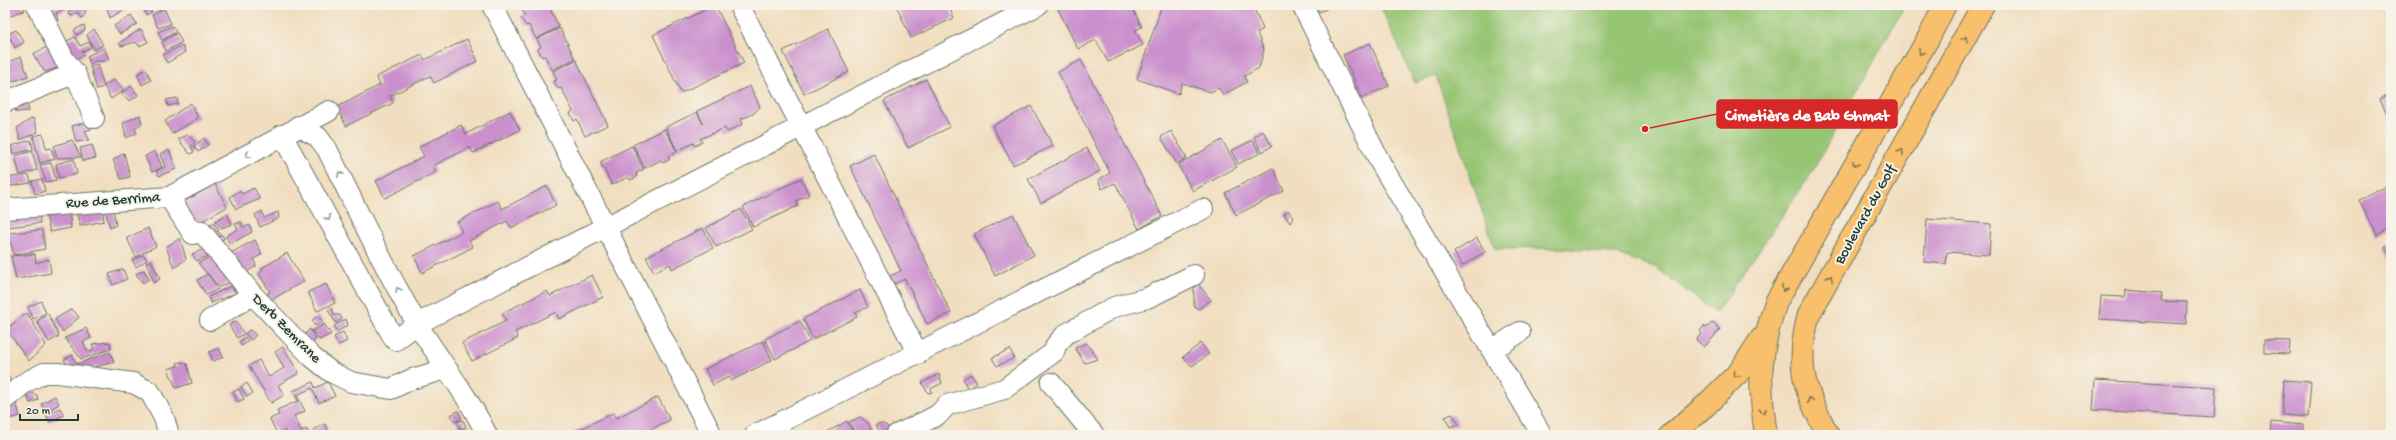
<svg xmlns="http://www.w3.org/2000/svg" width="2396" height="440" viewBox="0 0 2396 440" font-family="'Gochi Hand',sans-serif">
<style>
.green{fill:#96c573;stroke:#5a8154}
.building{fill:#ca8fcd}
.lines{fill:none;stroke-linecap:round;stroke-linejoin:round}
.minor-casing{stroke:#687565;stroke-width:22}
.major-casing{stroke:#687565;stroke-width:24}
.minor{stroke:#fff;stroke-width:20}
.major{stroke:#f8bf6c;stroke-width:22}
.oneway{stroke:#81784d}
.oneway2{stroke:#8f9e9a}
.labels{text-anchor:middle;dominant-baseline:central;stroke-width:4;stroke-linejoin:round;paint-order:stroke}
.street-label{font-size:15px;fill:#1f3d34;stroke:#f7f3e8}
.leader{fill:none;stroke:#d62828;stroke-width:1.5}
.callout-dot{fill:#d62828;stroke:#f7f3e8;stroke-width:1.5}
.callout{fill:#d62828;stroke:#d62828;stroke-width:1.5}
.callout-label{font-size:16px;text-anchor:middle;font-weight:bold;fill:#fff}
</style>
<rect width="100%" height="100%" fill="#f7f3e8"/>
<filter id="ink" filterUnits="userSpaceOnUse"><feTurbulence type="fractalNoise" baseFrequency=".025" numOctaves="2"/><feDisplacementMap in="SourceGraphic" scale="8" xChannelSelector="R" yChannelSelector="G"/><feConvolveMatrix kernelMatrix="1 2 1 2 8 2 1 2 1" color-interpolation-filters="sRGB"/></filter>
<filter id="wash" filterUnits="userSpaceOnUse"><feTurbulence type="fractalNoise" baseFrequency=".012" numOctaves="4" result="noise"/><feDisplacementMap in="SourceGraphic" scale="16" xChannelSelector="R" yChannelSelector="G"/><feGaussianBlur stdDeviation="0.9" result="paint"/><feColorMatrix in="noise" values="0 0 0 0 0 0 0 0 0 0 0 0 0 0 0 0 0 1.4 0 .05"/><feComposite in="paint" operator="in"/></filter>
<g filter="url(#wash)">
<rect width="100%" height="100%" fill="#f1dec0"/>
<path class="green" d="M1380,5H1905L1811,174L1716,313L1657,268L1617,254L1562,248L1495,249L1436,76L1415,83Z"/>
<g id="blocks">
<path class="building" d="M5,5H23L25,10L6,17Z
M61,5H72L73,7L56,13L58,20L50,22L47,11Z
M81,5H94L95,7L84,10L86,13L82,18L78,13L71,16L68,12Z
M106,5H126L127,8L110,18Z
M141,5H149L152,12L146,15Z
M519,5H548L559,27L536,39L529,25L526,26L521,18L525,15Z
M715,5L744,63L681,93L653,35Z
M896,5H948L954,18L911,38Z
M1056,5H1131L1142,27L1135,30L1143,45L1108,62L1096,40L1078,49Z
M1162,5H1244L1246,9L1253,6L1263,29L1257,33L1264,50L1259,68L1244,76L1247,82L1223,95L1219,88L1210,92L1182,83L1179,94L1137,79Z
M1316,5H1335L1319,12Z
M164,8L171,24L158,28L152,15Z
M131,15L137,24L120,34L114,26Z
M84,25L85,30L77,35L74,30Z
M172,26L176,32L162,40L158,32Z
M560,28L575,59L552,70L545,56L542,57L538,49L541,47L537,39Z
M94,29L103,45L94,50L87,35Z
M141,29L148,42L139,46L136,42L121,46L119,43Z
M828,29L849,72L804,94L783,51Z
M16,30L24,42L15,48L8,34Z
M177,33L182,42L166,51L162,42Z
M75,37L80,46L89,42L91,47L82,52L84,55L68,63L59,45Z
M467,39L478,61L434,83L430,76L390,96L393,103L346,126L337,107L380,85L376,77L422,55L425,60Z
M55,43L65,65L45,72L33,54Z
M1370,43L1389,86L1362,98L1343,55Z
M182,45L185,52L167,63L163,55Z
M104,48L109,59L99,62L98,60L90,64L87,56Z
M21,57L28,76L5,84V63Z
M576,60L608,125L585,136L577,119L574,121L570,113L573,111L561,88L558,89L554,81L557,80L553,71Z
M1081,60L1162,216L1139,229L1115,183L1102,189L1098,180L1110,173L1058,72Z
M97,64L104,86L97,90L90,66Z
M146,69L151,80L142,85L137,74Z
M926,79L950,127L908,148L884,101Z
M113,80L124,90L111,99L104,86Z
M131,86L138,95L130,101L121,94Z
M750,86L760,107L753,114L741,119L743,124L727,132L725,128L709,135L700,139L702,142L695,146L693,143L677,151L666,127L697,112L703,124L697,111Z
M2391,93V121L2380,99Z
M25,96L29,111L16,112L14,102Z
M177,98L178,104L168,106L166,100Z
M191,103L198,118L172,134L165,121Z
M1031,106L1053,146L1013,165L992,126Z
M510,111L520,130L473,153L470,147L433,166L436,172L385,198L376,181L424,156L419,147L461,125L466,134Z
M140,115L142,124L135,128L137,133L126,138L123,123Z
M33,118L38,132L20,140L17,128Z
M99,119L100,126L85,131L89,140L76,142L72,126Z
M665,129L677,152L668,156L670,159L663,163L661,160L645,168L633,145Z
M1171,131L1187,158L1177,164L1161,137Z
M1263,131L1272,146L1262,152L1254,137Z
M43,134L46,149L51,148L55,159L40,163L33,136Z
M188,135L195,142L191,146L194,152L190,154L178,139Z
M204,138L208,145L198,152L194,146Z
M31,140L33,149L13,154L11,146Z
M72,140L81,157L57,158L54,146Z
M1222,140L1237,167L1193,191L1178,165Z
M1253,140L1260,153L1238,164L1231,151Z
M92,145L96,158L83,161L80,148Z
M632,146L644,169L636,173L637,177L630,180L628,177L612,185L600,162Z
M1087,148L1100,171L1041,203L1028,179Z
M169,150L176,169L159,176L156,171L165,167L160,154Z
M32,151L37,170L20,175L15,156Z
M155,151L162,167L152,172L145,156Z
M124,153L130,177L121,179L113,160Z
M874,154L951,313L927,324L905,279L894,284L890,276L901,271L850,166Z
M74,159L77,174L59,178L56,164Z
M51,163L56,180L46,182L40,165Z
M1273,168L1284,191L1236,215L1225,193Z
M29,175L31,183L5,187V178Z
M801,178L809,195L796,201L798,206L753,227L743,207Z
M42,179L45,191L35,194L32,181Z
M215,184L227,207L191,227L176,206Z
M547,186L556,205L511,228L507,221L469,241L473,247L422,273L414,256L462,232L457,222L498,201L502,209Z
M2387,186L2391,194V227L2376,235L2359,200Z
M254,188L260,199L236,209L230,197L239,191L242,194Z
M112,204L116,225L110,228L104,206Z
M102,206L104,221L80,226L75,207Z
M69,207L71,228L50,232L45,210Z
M39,209L40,223L9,227L6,213Z
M741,209L752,229L716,247L706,228Z
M1288,210L1293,217L1290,223L1284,214Z
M262,211L264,218L278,212L279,218L260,227L255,215Z
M227,214L232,224L221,228L215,221Z
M1013,214L1034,255L995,276L974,234Z
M1927,219L1991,224L1989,255L1947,252L1946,264L1924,262Z
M241,222L243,227L250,225L252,232L230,244L226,236L238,229L235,224Z
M214,223L219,230L217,231L225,238L218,242L205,227Z
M148,228L156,246L136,257L127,238Z
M703,228L713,248L672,269L670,264L654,272L646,257Z
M42,230L45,249L14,255L8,233Z
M180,238L186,259L174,268L166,247Z
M1477,238L1485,252L1462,266L1454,252Z
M255,240L262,254L254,259L256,266L241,276L225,256Z
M2391,244V259L2385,247Z
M207,248L210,255L197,261L192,254Z
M287,253L304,281L271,300L270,298L267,300L264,296L270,292L259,274L262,271V268Z
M35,254L36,263L49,259L51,273L16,279L11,256Z
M144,255L147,260L136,267L132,260Z
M212,256L230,282L219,287L198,263Z
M151,260L160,279L154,283L146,263Z
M123,269L127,279L113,285L109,274Z
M144,270L149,279L143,283L136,274Z
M208,274L218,289L206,295L197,280Z
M592,275L603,297L559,319L556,312L515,332L518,338L472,361L462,343L506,321L502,313L547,291L550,296Z
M326,284L335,303L317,311L308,292Z
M1198,284L1211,300L1199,309L1194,306V288Z
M231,286L236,293L211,303L208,297Z
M860,290L868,307L855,313L857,317L813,339L803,319Z
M2126,290L2162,293L2161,301L2187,302L2186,324L2099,319L2101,296L2125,297Z
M41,301L46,313L33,319L28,307Z
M72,309L79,317L63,332L55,319Z
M332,309L334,315H340L342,319L336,323L328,310Z
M27,313L46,345L29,361L6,329Z
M48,314L59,336L49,342L37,321Z
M318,316L323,322L315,326L312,320Z
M346,319L348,325L337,332L334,326Z
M236,321L244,334L237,338L229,325Z
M800,321L810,341L775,359L765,339Z
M1713,322L1720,330L1704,347L1696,340L1702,333L1700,331L1704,326L1706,328Z
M324,324L331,334L319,340L312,331Z
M86,328L91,338L83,342L88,352L94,349L92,344L110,342L111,349L81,359L65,338Z
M310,329L316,339L309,346L301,338Z
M250,330L256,335L251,340L245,334Z
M343,332L347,341L339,345L334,337Z
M245,337L248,341L242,346L239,342Z
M2264,340L2290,341L2289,354L2264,353Z
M763,341L772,360L731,381L729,377L713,385L705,369Z
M1086,343L1098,359L1085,363L1075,348Z
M1201,343L1209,354L1192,366L1183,357Z
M283,347L299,373L278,385L284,395L271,403L249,366L259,360L269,377L284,368L275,352Z
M219,348L223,357L213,361L209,352Z
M1010,349L1014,358L997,366L992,358Z
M110,352L114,362L76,372L64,360L72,355L77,364Z
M182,362L187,364L192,383L176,388L168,369L178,366L177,363Z
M5,370L14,383L5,389Z
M939,374L942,383L931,389L932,392L928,393L922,383Z
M971,374L977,383L968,389L963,379Z
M2095,380L2216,387L2214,417L2093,410Z
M2284,380L2311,382L2308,417L2282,415Z
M313,382L315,388L328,382L335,396L319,403L312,388L297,395L305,411L294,416L301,431L306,429L310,435H287L285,430L277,434L270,419L279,415L277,410L298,401L293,391Z
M247,383L253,393L247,397L241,387Z
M239,389L244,399L238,402L233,392Z
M25,391L37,395L38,400L30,403Z
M55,396L59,404L46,412L41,404Z
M658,397L670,420L640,435H568L613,413L616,418Z
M16,402L20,416L5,420V406Z
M60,408L64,415L49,422L46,414Z
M458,411L462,418L455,422L451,415Z
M1452,414L1459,424L1450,427L1445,417Z
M860,417L868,423L874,435H856L849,422Z
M463,420L466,427L460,429L457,422Z
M847,421L854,435H822Z
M2271,422L2303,425V435H2270Z
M879,423L886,425L890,431L882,435L876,425Z
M325,424L329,432L315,435L313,430Z
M467,429L470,435H462L461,432Z
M1042,430L1047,435H1033Z"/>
</g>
</g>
<g filter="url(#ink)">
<use href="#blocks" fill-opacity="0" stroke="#687565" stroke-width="1"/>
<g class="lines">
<defs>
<path id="minor" d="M37,5L64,59L75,73L94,118
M492,5L712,435
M739,5L918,354
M1302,5L1381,164L1542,435
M5,102L75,73
M298,126L318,137L327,149C356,207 383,266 416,322C439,360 468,395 487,435
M282,135L394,339L396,340L417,324L1038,5
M169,197L193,234L201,231L253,295L312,357L331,372L351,382L391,389L412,379L446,369
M5,209L169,197L329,111
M210,320L253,295
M1492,350L1520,332
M1051,383L1094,435
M5,399L26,382L44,373H58L133,383L150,392L164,418L169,435
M755,435L1203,209
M896,435L926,421L939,414L947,405L1004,389L1054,352L1056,345L1066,334L1114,307L1147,298L1194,275"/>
<path id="major" d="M1671,435L1705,406L1740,371L1761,339
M1766,435C1758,381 1759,354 1776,302L1929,37L1945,5
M1828,435C1804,390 1795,366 1809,314L1983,5"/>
</defs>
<use href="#minor" class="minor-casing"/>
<use href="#major" class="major-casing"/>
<use href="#minor" class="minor"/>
<use href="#major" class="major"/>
</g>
<defs><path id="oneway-chevron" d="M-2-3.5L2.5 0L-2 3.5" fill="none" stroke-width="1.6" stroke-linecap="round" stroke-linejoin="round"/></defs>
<g class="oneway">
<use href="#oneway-chevron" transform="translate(1965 39) rotate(-62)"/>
<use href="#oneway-chevron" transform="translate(1921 52) rotate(120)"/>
<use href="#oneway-chevron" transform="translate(1901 152) rotate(-60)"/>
<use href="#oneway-chevron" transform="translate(1855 164) rotate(120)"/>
<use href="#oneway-chevron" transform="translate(1830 278) rotate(-61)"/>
<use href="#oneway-chevron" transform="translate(1784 289) rotate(120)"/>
<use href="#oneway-chevron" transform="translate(1736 375) rotate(133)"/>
<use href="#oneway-chevron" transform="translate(1810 400) rotate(-111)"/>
<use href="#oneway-chevron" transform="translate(1763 411) rotate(84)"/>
</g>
<g class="oneway2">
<use href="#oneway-chevron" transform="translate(248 155) rotate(152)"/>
<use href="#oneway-chevron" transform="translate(340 174) rotate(-116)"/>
<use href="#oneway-chevron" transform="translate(328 218) rotate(62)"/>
<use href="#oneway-chevron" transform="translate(398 290) rotate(-120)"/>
</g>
</g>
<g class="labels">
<g class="street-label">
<text transform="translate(113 201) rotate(-4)">Rue de Berrima</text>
<text transform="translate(1866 215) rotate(-61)">Boulevard du Golf</text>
<text transform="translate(286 329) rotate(45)">Derb Zemrane</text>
</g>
</g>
<path class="leader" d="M1645 129L1717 114"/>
<circle class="callout-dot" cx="1645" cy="129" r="4"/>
<rect class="callout" x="1717" y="100" width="180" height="28" rx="4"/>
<g class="callout-label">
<text x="1807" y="120">Cimetière de Bab Ghmat</text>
</g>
<rect width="2396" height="440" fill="none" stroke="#f7f3e8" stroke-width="20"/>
<path d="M20 414v6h58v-6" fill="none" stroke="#1f3d34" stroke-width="2"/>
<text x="26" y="414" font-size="12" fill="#1f3d34" stroke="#f7f3e8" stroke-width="3" paint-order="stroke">20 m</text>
</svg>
